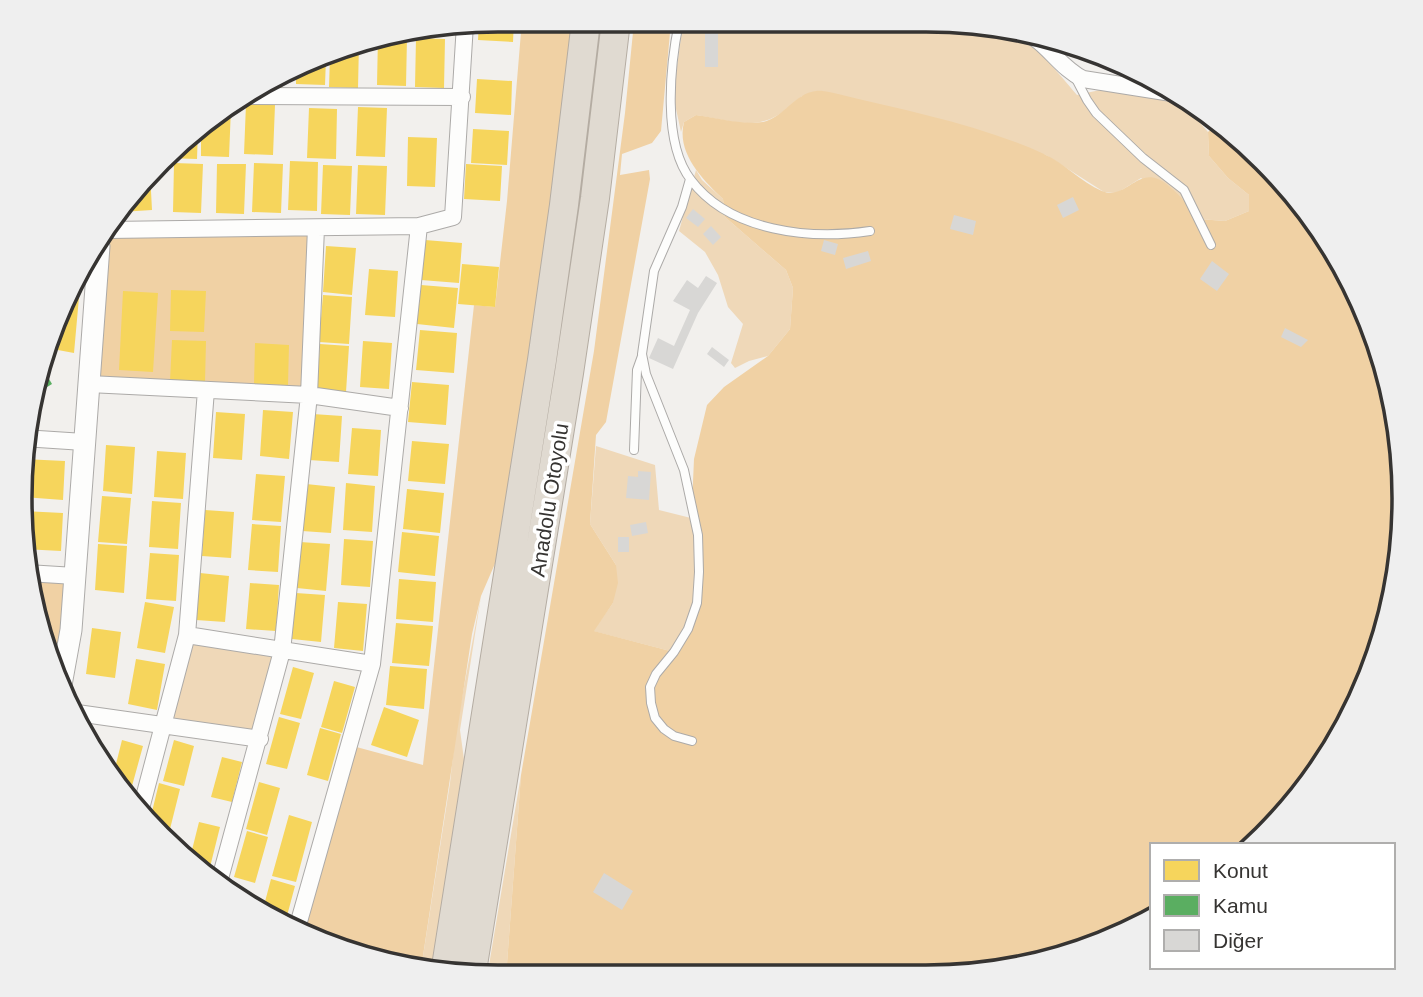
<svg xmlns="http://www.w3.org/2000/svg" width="1423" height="997" viewBox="0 0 1423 997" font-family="Helvetica,sans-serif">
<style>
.green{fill:#efd8b8}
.forest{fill:#f0d1a4}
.homes{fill:#f6d55c}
.public{fill:#5aae61}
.building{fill:#d8d7d5}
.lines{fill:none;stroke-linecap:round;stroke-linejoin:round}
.service-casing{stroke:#acaaa8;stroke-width:10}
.minor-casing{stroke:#acaaa8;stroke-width:18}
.secondary-casing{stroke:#acaaa8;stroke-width:23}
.motorway-casing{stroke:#b4aca2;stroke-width:30}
.service{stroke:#fdfdfc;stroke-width:8}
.minor{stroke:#fdfdfc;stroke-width:16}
.secondary{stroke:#fdfdfc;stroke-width:21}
.motorway{stroke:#e0dad1;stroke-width:28}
.labels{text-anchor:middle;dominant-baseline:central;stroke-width:7;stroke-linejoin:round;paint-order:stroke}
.street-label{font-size:21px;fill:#363432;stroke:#fff}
.rim{fill:none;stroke:#363432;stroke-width:3.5}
</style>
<rect width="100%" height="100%" fill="#f2f0ed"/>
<path class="green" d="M683,23L996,28C1035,41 1051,65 1077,95L1100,90L1166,99L1190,111L1208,132L1209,156L1228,178L1249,195V211L1225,221L1199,219L1141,178L1117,193L1104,192L1046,155L802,96C791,105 778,118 764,121C743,127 717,118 696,115L684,122L681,132L673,95Z
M696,170L702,180L723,199L725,217L786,270L793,288L790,329L768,356L749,361L735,368L731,363L743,324L728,307L718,275L705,252L679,231Z
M596,446L655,465L659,510L695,519L697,603L674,652L593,631L613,603L616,565L590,524Z
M481,596L460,730L466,774L434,971L421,969L450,783L456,729Z
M187,635L282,651L260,739L164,724Z
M521,775L506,977H487Z"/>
<path class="forest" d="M522,20L572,21L557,170L500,552L481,596L472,634L421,969L375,962L296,932L349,745L423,765L474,305L495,307L507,201Z
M634,22H671L661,131L652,143L622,154L620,175L649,170L650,179L606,422L596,435L590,524L616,565L618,583L613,603L594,631L674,652L688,629L699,572L692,505L694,459L707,405L724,387L768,356L790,329L793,288L786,270L725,217L723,199C703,180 676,153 684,122L696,115C718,118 741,125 763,122C783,118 795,93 816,91C823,90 832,93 838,94C907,111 978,124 1044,154C1064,163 1081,182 1102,191C1128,202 1139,159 1170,187C1181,196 1190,208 1199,219L1225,221L1249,211V195L1228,178L1209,156L1208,132L1215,125L1285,182L1339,259L1378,344L1400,436L1403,529L1388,622L1354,710L1305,790L1254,845H1152V918L1136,929L987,974L506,977L521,775L594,351L625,113Z
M316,228L309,395L89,384L99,246L108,230Z
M27,573L75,576L61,685Z"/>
<path class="homes" d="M498,19L514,20L513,42L478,40L479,22Z
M378,36L407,37L406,86L377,85Z
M416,38L445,39L444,88L415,87Z
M359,43L358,88L329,87L330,56Z
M326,58L325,85L296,84V71Z
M282,77V89L259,88Z
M477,79L512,81L511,115L475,113Z
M246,104L275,105L273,155L244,154Z
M358,107L387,108L385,157L356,156Z
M224,108H231L229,157L201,156V127Z
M309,108L337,109L336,159L307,158Z
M473,129L509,131L507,165L471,163Z
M198,130L197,159L166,158Z
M408,137L437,138L435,187L407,186Z
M290,161L318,162L317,211L288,210Z
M174,163L203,164L201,213L173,212Z
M254,163L283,164L281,213L252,212Z
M217,164H246L244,214L216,213Z
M466,164L502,166L500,201L464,199Z
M323,165L352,166L350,215L321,214Z
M358,165L387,166L385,215L356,214Z
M150,172L152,210L121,212L138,183Z
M425,240L462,243L459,283L421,280Z
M326,246L356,248L352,295L323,292Z
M462,264L499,267L495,307L458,304Z
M369,269L398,271L395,317L365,315Z
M81,275L74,353L47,348L56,315Z
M421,285L458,288L454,328L417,324Z
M171,290L206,291L204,332L170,331Z
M123,291L158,293L153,372L119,370Z
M323,295L352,297L349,344L319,342Z
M420,330L457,333L454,373L416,370Z
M172,340L206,341L205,382L170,381Z
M363,341L392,343L389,389L360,387Z
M255,343L289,345L288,385L254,384Z
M320,344L349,346L346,392L317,390Z
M412,382L449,385L446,425L408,422Z
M263,410L293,412L289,459L260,456Z
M216,412L245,414L242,460L213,458Z
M313,414L342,416L339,462L309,460Z
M352,428L381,430L378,476L348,474Z
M412,441L449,444L445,484L408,481Z
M106,445L135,447L132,494L103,491Z
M157,451L186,453L183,499L154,497Z
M23,459L65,461L63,500L23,497Z
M256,474L285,476L281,522L252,520Z
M346,483L375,486L372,532L343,530Z
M306,484L335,487L331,533L302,531Z
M407,489L444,493L440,533L403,529Z
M102,496L131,498L127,544L98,542Z
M152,501L181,503L178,549L149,547Z
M205,510L234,512L231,558L202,556Z
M23,511L63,513L61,551L23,549Z
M252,524L281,526L278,572L248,570Z
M402,532L439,536L435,576L398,572Z
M344,539L373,541L370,587L341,585Z
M300,542L330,544L326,591L297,588Z
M98,544L127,546L124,593L95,590Z
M150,553L179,555L176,601L146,599Z
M200,573L229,576L225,622L196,620Z
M399,579L436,582L433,622L396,619Z
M250,583L279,585L276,631L246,629Z
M296,593L325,595L321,642L292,639Z
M145,602L174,607L165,653L137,648Z
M338,602L367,604L363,651L334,648Z
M396,623L433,626L429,666L392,663Z
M92,628L121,632L115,678L86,674Z
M136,659L165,664L157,710L128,704Z
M390,666L427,669L424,709L386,705Z
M293,667L314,673L301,719L280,714Z
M334,681L355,687L342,733L321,727Z
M384,707L419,720L407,757L371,745Z
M279,717L300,723L287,769L266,764Z
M320,728L341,734L328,781L307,775Z
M122,740L143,746L132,786L117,782L113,776Z
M174,740L194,746L184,786L163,781Z
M222,757L242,762L232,802L211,797Z
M259,782L280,788L267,835L246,829Z
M159,783L180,789L167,841L149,824Z
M289,815L312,822L296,882L272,876Z
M199,822L220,827L210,867L189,862Z
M247,831L268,837L255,883L234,877Z
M271,879L295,886L284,927L262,913Z
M228,887L249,893L246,903L227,891Z"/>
<path class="public" d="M42,367L52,384L34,395L37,384Z"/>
<path class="building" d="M705,31H718V67H705Z
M1073,197L1079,210L1063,218L1057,205Z
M693,209L705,219L698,227L686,218Z
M954,215L976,221L973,235L950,229Z
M711,226L721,237L713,245L703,234Z
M824,240L838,244L835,255L821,251Z
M868,251L871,261L846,269L843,258Z
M1212,261L1229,274L1217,291L1200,279Z
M706,276L717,283L698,313L673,369L649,358L658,338L674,346L690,310L673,301L687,280L698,288Z
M1285,328L1308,340L1301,347L1281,337Z
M712,347L729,360L724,367L707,354Z
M638,471L651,472L649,500L626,498L628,476L638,477Z
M646,522L648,533L632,536L630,525Z
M618,537H629V552H618Z
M604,873L633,891L622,910L593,892Z"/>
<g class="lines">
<defs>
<path id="service" d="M679,22C670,66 662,143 691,180C730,232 811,240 870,231
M1075,77L1087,100L1096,113L1143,158L1184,190L1211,245
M690,179L682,207L654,271L642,354L646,374L684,470L698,535L699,572L697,603L688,629L674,652L656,674L650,687L651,703L655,718L664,729L674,736L692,741
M634,450L637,370L642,356"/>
<path id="minor" d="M1022,30C1049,44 1059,67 1083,79L1178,94
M241,96L462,97
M108,230L419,226L453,217L465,24
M89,384L309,395L400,408
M23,438L84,442
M27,573L75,576
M187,635L372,664
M70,712L260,739
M139,816L187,635L206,390
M218,886L282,651L309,395L316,228
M296,932L372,664L419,226"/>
<path id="secondary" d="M61,685L71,630L99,246"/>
<path id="motorway" d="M445,973L542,360L564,205L586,21
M471,977L569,373L595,198L616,21"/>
</defs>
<use href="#service" class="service-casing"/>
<use href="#minor" class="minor-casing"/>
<use href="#secondary" class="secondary-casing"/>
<use href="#motorway" class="motorway-casing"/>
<use href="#service" class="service"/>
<use href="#minor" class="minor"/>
<use href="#secondary" class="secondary"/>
<use href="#motorway" class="motorway"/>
</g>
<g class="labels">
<g class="street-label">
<text transform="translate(549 500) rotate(-81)">Anadolu Otoyolu</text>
</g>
</g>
<path d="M0 0H1423V997H0ZM498 32H926A466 466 0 0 1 1392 498V499A466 466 0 0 1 926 965H498A466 466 0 0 1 32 499V498A466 466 0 0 1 498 32Z" fill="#efefef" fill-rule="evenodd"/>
<path class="rim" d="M498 32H926A466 466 0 0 1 1392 498V499A466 466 0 0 1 926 965H498A466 466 0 0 1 32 499V498A466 466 0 0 1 498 32Z"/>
<rect x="1150" y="843" width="245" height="126" fill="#ffffff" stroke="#afaead" stroke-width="2"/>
<rect x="1164" y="860" width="35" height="21" fill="#f6d55c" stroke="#afaead" stroke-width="2"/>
<text x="1213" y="878" font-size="21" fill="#363432">Konut</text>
<rect x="1164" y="895" width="35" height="21" fill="#5aae61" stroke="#afaead" stroke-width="2"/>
<text x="1213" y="913" font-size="21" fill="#363432">Kamu</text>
<rect x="1164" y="930" width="35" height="21" fill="#d8d7d5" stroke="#afaead" stroke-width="2"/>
<text x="1213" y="948" font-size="21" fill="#363432">Diğer</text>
</svg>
